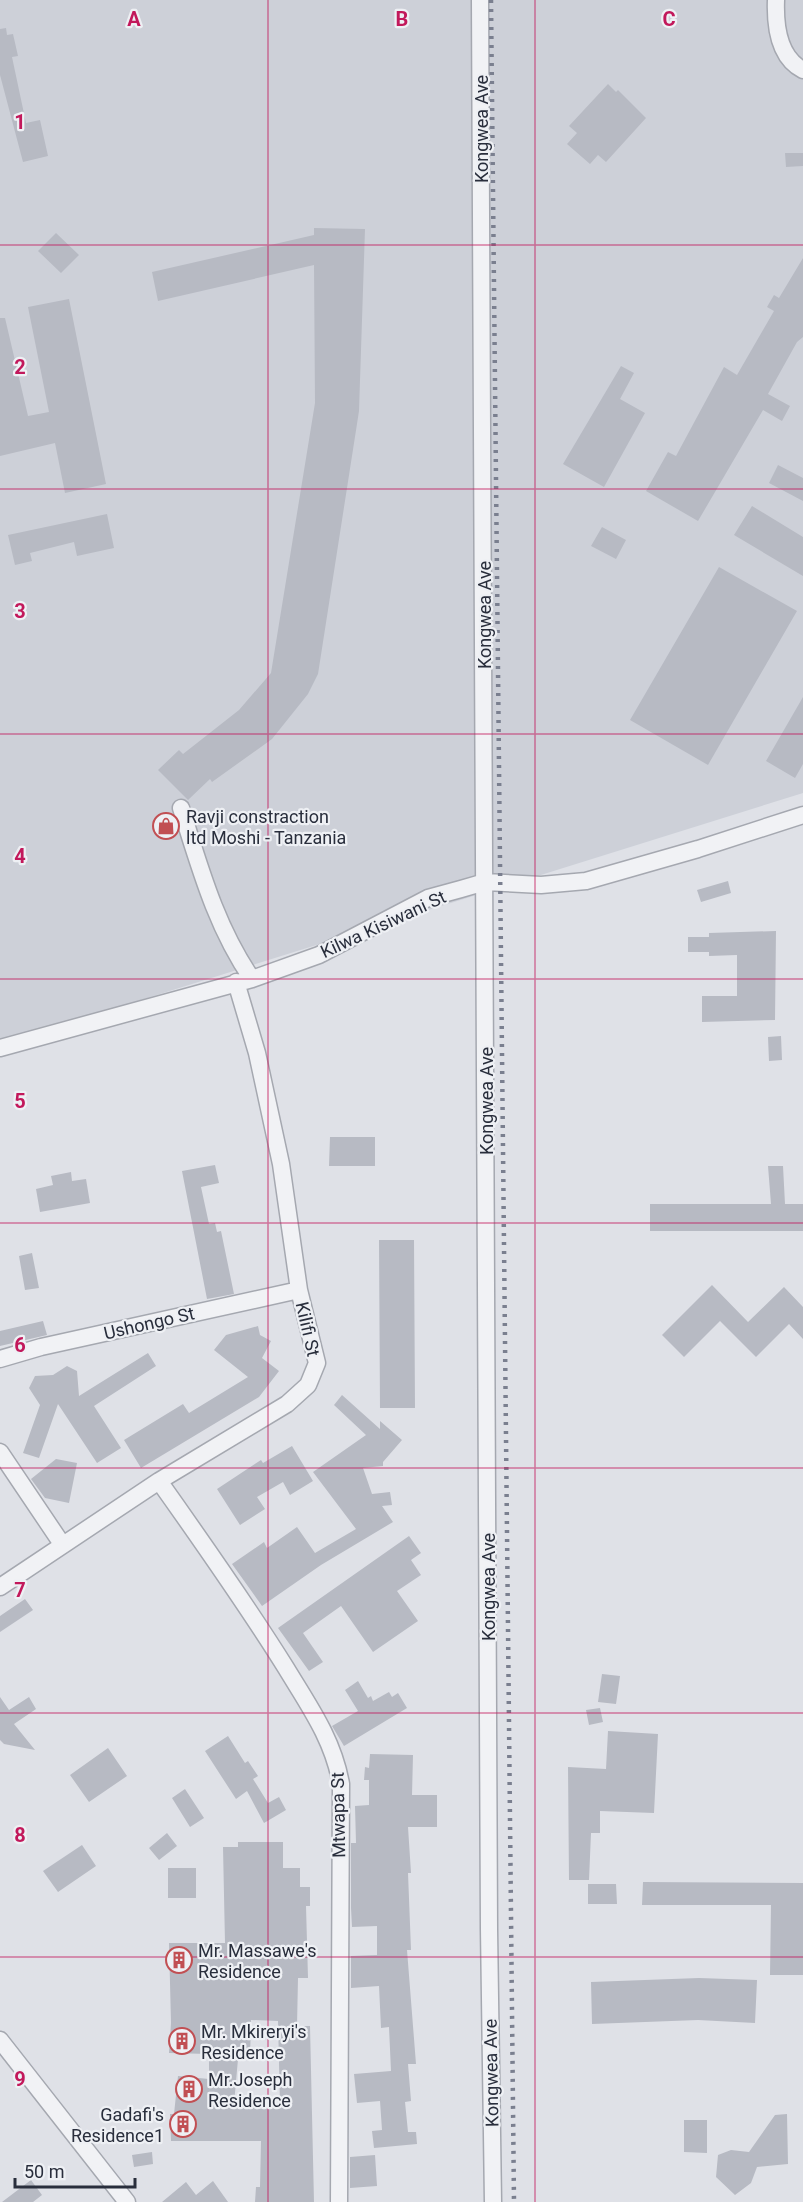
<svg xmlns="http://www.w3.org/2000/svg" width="803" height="2202" viewBox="0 0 803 2202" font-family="Roboto,sans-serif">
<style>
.built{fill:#cdd0d8}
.building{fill:#b7bac3;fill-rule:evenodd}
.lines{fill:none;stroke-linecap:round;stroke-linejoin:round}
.minor-casing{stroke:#a5a8b0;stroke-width:19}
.minor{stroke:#f1f2f5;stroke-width:16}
.rail{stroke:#7a7f8f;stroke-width:4.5;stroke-dasharray:3 6;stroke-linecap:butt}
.grid{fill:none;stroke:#c2185b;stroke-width:1.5;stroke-opacity:0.55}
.labels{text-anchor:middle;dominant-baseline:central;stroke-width:4.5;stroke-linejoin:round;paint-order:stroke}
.street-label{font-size:18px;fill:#292e3c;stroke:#eef0f4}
.poi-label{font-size:18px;fill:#292e3c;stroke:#eef0f4;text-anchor:start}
.grid-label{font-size:20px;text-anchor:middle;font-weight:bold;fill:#c2185b;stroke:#eef0f4;stroke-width:4.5;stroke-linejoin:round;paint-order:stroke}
</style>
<rect width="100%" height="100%" fill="#dfe1e7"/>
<path class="built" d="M0,0H803V793L0,1044Z"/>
<path class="building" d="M6,28L7,35L13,34L18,56L12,57L26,123L40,120L48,156L23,162L0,75V29Z
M608,84L616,92L618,90L646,118L606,162L598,155L590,164L567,144L577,133L569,126Z
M785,153H803V166L786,167Z
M314,228L365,229L359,411L318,674L308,694L272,739L212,782L210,779L188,800L158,770L179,750L183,754L239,710L271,673L315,403L314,265L158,301L152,272L314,235Z
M56,233L79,255L61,273L38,251Z
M803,258V337L797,342L768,394L790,406L782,421L763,410L698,521L646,491L668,452L676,456L724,367L737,375L774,311L767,307L774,295L779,298Z
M69,299L106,484L65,493L55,443L0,456V318H5L28,416L49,412L28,307Z
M621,366L634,373L620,399L645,413L604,487L563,464Z
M778,465L803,478V501L769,483Z
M752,506L803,537V576L734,535Z
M107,514L114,548L77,556L74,542L30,553L32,561L15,565L8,535Z
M602,527L626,540L616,559L591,546Z
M719,567L797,611L708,765L630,720Z
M803,697V764L795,778L766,761Z
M728,881L731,893L701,902L697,890Z
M776,931L775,1020L702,1022V996H737V955L709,956V952H688V937H709V933Z
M781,1036L782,1060L769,1061L768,1037Z
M330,1137H375V1166H329Z
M215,1165L219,1183L201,1187L209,1224L215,1223L217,1232L221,1231L234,1294L207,1299L182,1171Z
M768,1166H783L785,1204H803V1231H650V1204H771Z
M71,1172L72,1181L86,1179L90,1203L40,1212L36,1189L53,1185L51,1176Z
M379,1240H414L415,1408H380Z
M32,1253L39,1288L25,1290L19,1256Z
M712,1285L748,1322L784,1287L803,1307V1339L789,1324L756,1357L720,1321L684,1357L662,1335Z
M43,1321L47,1335L0,1346V1331Z
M258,1326L260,1335L271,1341L262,1358L279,1371L259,1397L141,1468L124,1440L183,1404L189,1413L248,1377L214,1350L226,1335Z
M148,1353L156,1366L94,1406L121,1448L97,1463L58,1404L39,1458L23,1453L40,1405L29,1388L35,1376L53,1375L67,1366L77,1371L79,1396Z
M342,1395L380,1429V1421L402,1440L383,1462V1466L363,1468L372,1494L390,1492L392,1505L382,1506L393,1522L321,1565L262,1606L232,1564L264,1542L267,1548L297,1527L315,1553L356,1529L313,1472L366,1435L334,1405Z
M292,1446L313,1481L290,1495L283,1482L257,1497L265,1509L240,1525L217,1489L261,1460L263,1463Z
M56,1459L77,1463L69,1503L45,1498L31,1479Z
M409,1536L421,1553L411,1560L421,1575L397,1591L418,1621L373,1652L341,1606L303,1633L323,1662L309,1671L278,1628Z
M25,1599L33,1610L0,1632V1616Z
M602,1674L620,1676L616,1704L598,1702Z
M358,1681L368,1698L371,1696L373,1701L389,1692L392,1697L398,1693L407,1708L344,1746L332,1726L358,1711L345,1690Z
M0,1697L9,1710L29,1697L36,1709L14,1724L35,1750L4,1744L0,1740Z
M600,1708L603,1722L589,1725L586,1710Z
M608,1731L658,1734L654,1813L600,1811V1833H591L589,1880H569L568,1767L606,1769Z
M228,1736L245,1763L248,1761L258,1776L253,1779L268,1803L279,1797L286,1810L264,1823L247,1791L236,1799L205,1751Z
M108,1748L127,1776L89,1802L70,1775Z
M370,1754L413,1755L412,1795H437V1827H408L411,1873H408L411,1950H407L416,2064H408L411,2101L405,2102L408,2132H416L417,2144L374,2148L372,2131L382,2130L380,2101L357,2103L354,2074L391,2071L389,2027L381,2028L379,1986L351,1988V1956L377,1955V1926L352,1927L351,1908V1843H356L355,1806L369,1805V1780H364L365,1767L369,1768Z
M185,1789L204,1818L190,1827L172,1798Z
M167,1833L177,1846L159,1860L149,1848Z
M238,1842H283V1868H300V1887H310V1906H306L308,1978H298L297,2026H310L314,2202H255L256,2187H260L261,2141H171L170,2114H174L178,2076L209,2079V2054L169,2053L171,2023L169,1943H225L223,1847H238ZM251,2020L278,2021L280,2104H234L238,2059H250Z
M82,1845L96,1866L58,1892L43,1871Z
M168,1868H196V1898H168Z
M643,1882L803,1883V1975H770L771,1905H642Z
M588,1884H616L617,1904H588Z
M699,1978L757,1980L755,2023L698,2020L592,2024L591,1982Z
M787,2114L788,2164L757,2167L751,2183L735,2195L716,2177L718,2155L731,2150L749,2152L775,2115Z
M684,2120H707V2153L684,2152Z
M152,2152L153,2164L134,2167L132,2155Z
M375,2155L377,2186L350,2188V2157Z
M31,2180L42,2195L33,2202H2Z
M213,2181L228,2202H162L186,2182L196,2195Z"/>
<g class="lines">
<defs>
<path id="minor" d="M480,0L489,1929L493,2202
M776,0C775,26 778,57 803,70
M181,808C200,868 216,927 252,979
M0,1048L252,979L319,955L428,898L461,889L485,882L541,885L586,881L698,849L803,815
M0,1359L41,1347L299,1290
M0,1452L62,1544
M159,1481C203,1543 246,1604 286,1668C309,1706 333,1739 341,1784L339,2202
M0,1587L159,1481L287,1404L308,1385L317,1363L299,1290L281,1164L257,1053L236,982
M0,2040L127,2202"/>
</defs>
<use href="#minor" class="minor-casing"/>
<use href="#minor" class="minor"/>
<path class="rail" d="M491,0L514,2202"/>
</g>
<path class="grid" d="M268,0V2202M535,0V2202M0,245H803M0,489H803M0,734H803M0,979H803M0,1223H803M0,1468H803M0,1713H803M0,1957H803"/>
<defs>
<symbol id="shop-ring" viewBox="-11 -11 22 22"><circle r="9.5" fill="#eef0f4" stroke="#c14f53" stroke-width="1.5"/><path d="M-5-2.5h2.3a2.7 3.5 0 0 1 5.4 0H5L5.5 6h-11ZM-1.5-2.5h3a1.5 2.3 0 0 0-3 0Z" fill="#c14f53"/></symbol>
<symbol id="building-ring" viewBox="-11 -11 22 22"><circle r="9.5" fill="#eef0f4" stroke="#c14f53" stroke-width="1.5"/><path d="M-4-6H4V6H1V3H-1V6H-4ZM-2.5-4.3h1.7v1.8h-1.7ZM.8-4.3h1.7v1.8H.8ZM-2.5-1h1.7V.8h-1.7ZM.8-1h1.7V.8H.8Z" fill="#c14f53"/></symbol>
</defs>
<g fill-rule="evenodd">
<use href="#shop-ring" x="151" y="811" width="30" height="30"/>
<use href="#building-ring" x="164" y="1945" width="30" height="30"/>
<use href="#building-ring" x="167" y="2026" width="30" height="30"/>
<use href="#building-ring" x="174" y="2074" width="30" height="30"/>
<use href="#building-ring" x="168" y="2109" width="30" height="30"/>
</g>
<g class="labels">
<g class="street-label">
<text transform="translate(481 129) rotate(-90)">Kongwea Ave</text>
<text transform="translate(484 615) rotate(-90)">Kongwea Ave</text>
<text transform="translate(383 924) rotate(-25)">Kilwa Kisiwani St</text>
<text transform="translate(486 1101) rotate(-90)">Kongwea Ave</text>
<text transform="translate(149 1323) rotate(-13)">Ushongo St</text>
<text transform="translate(308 1329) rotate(77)">Kilifi St</text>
<text transform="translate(488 1587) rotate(-90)">Kongwea Ave</text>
<text transform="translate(338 1815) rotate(-91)">Mtwapa St</text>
<text transform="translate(491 2073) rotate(-91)">Kongwea Ave</text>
</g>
<g class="poi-label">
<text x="186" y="816">Ravji constraction<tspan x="186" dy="21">ltd Moshi - Tanzania</tspan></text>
<text x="198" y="1950">Mr. Massawe's<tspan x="198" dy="21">Residence</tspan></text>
<text x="201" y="2031">Mr. Mkireryi's<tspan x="201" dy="21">Residence</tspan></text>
<text x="208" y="2079">Mr.Joseph<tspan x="208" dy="21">Residence</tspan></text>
<text x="164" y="2114" text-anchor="end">Gadafi's<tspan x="164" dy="21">Residence1</tspan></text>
</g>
</g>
<g class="grid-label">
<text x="134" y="26">A</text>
<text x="402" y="26">B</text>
<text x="669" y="26">C</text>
<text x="20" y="129">1</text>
<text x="20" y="374">2</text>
<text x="20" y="618">3</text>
<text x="20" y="863">4</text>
<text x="20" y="1108">5</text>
<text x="20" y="1352">6</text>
<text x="20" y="1597">7</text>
<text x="20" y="1842">8</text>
<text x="20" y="2086">9</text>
</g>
<path d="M15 2178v9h120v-9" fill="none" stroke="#292e3c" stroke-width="3"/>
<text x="24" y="2178" font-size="18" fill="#292e3c" stroke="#eef0f4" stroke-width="4.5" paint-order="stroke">50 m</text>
</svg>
